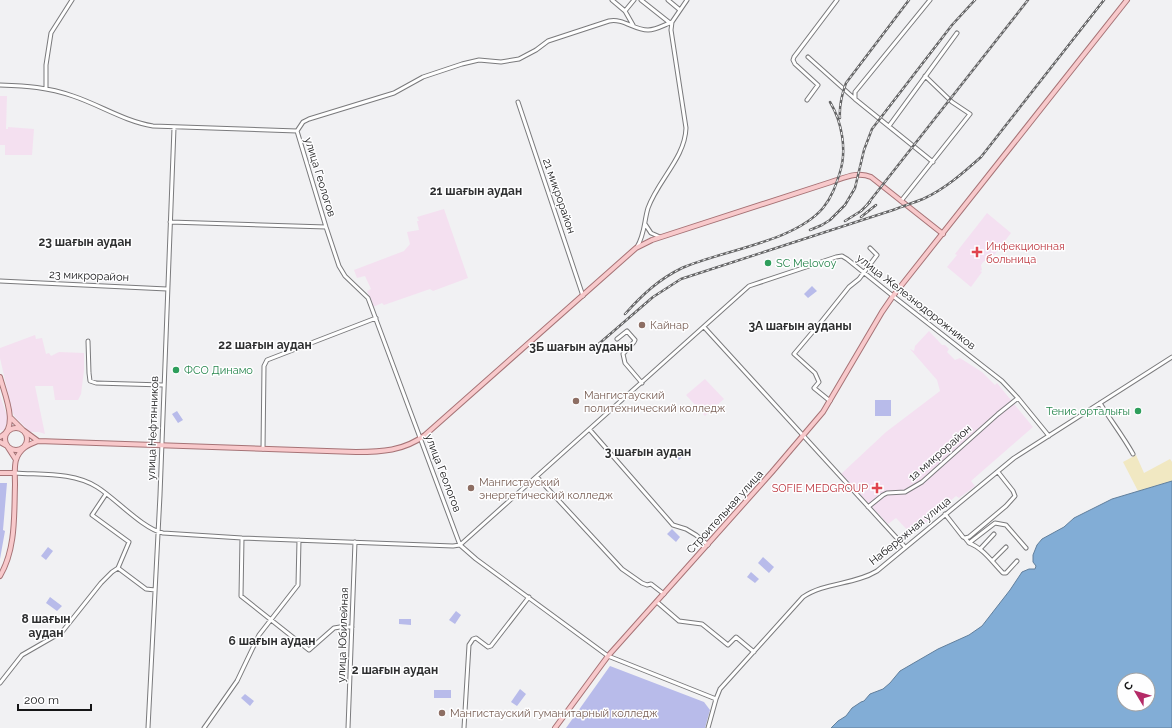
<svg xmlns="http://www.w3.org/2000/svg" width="1172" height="728" viewBox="0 0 1172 728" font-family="Raleway,sans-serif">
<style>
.commercial{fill:#f4e0f0}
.medical{fill:#f4e0f1}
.green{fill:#b8bbea}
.sand{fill:#f1e8c2}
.water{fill:#82add6;stroke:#617f9c;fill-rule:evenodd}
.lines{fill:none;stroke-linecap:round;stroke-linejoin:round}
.minor-casing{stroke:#7a7a7c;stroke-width:5}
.major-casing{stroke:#a67376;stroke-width:6}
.minor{stroke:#fff;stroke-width:3}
.major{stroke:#f8c9cb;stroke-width:4}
.rail-casing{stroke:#656566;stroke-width:2.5}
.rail{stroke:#fefeff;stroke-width:1;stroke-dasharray:3;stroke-linecap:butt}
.health-dot{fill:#e0444e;stroke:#fefeff;stroke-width:1.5}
.leisure-dot{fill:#2e9e5b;stroke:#fefeff;stroke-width:1.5}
.education-dot{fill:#8d6e63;stroke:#fefeff;stroke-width:1.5}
.labels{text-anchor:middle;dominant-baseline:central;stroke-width:3;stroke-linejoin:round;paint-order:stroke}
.street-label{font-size:11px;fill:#151516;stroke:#fefeff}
.health-label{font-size:11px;fill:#be3a42;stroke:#fefeff;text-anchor:start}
.leisure-label{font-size:11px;fill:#27864d;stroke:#fefeff;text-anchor:start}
.education-label{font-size:11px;fill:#785e54;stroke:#fefeff;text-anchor:start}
.neighbourhood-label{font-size:12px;font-weight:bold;fill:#2e2f30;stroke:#fefeff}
</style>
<rect width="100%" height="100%" fill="#f1f1f3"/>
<path class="commercial" d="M0,96H7L6,129H8V127L34,129L32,155H5V145H0Z
M444,209L468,278L433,291L430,289L384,305L382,303L373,307L367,291L371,289L365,276L357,278L354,270L404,251L410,244L407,232L419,230L417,221H419L417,217Z
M35,335L36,339L42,338L46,354L49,353L51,356L59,352L84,353V370L81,394L78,400H55L53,386H35L45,434L39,432H30L15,417L12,411L0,358V348Z
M0,395L8,419L6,425L4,430H0Z"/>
<path class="medical" d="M987,213L1011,233L995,254L983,262L981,265L982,270L980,271L982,272L971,287L947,267L957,255L955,254Z
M929,331L942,345H945L949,349L947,352L955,360L960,358L982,372L995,385L997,383L1033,427L971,481L975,486L959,498L956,496L912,535L896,518L888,524L841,474L886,432L940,391L937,380L910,349L914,351L915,346Z
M705,379L724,399L705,416L686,395Z"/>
<path class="green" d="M812,286L817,291L808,298L804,294Z
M875,400H891V416H875Z
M177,411L183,420L178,423L172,414Z
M674,448L683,456L679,460L670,452Z
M0,483H7L3,530L5,531L0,559Z
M672,529L680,537L676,542L667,534Z
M48,547L53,551L46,560L41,556Z
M763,557L774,567L769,573L758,563Z
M751,572L759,579L755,583L747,577Z
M50,597L62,606L57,611L46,603Z
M456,611L461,615L455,624L449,620Z
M399,619H411V625L399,624Z
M610,666L704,702L710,710L705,728H566Z
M520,689L526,694L517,706L511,702Z
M434,690H451V698H434Z
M245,694L254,701L250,706L241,698Z"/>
<path class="sand" d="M1136,455L1144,473L1170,459L1172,462V481L1138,491L1123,462Z"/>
<path class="water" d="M1172,481V728H831L838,721L846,716L852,708L861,702L864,701L870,694L883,689L890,683L900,671L938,649L969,635L982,626L1010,590L1022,572L1029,569H1035L1036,566L1033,562V555L1037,545L1042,539L1064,527L1074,518L1112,499ZM1124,680H1148V704H1124Z"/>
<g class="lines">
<defs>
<path id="minor" d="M612,0L625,11L633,25
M641,0L670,23
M668,0L680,10
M930,0L855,92V99L933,162
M625,11L634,0
M808,57L855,99
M0,85C27,86 47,87 73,96C100,105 124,121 153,126L297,131
M46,88V65L51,33L72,0
M807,100L818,85L795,64L793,60L794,57L837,0
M518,102L583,296
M889,126L957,33
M297,131L326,227L339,266L345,276L368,298L460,545L476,559L608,656L716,699
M297,131L303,122L309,119L394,93L423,77L462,64L479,60L501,62L519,59L536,50L548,41L609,21C623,18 634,30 648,30C656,30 664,25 672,22
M901,201L970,114L952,102L925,76
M170,222L326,227
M645,224L651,233L660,237
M637,247C645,234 644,221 648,208C658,180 685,158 686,128L671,30L672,22L687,0
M0,281L167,289
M704,327L905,547
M617,339L627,331L635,340L634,342L623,354L625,363L642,383
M88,341L89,373L90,381L96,383L163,385
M830,401L814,388L819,382L815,373L794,354L821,322L849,287L859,279L877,255L870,248
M1100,403C1111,421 1123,436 1133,454
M590,430L673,525L686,529L696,535L708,545
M263,449L264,366L267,360L376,318
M15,473C42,475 73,472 97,487C115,498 143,529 163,533L242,538L453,546L460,545L749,286L836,257L842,256L847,259L893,296L1002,381L1018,398L1049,436
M537,477L622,569L642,583L647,585L651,584L664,594
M106,494L92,515L129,542L118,568L146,589L155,590
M868,507L883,495L887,493L905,492L922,482L998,414L1018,398
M945,514L963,537L965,538L969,537L1006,506L1015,496L1013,491L998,472
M242,538L241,596L309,650L334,628L340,627H352
M965,538L969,543L995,523L1006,525L1026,548
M969,543C983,548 993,563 1003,573H1006L1017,561
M980,549L994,534
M992,561L1006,547
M657,602L679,621L702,624L728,645L736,637L754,652
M0,683L22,655L62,632L101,583L112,572L118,568
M148,728L160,495L174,128
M204,728L237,681L259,635L298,585L299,540
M348,728L355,542
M464,728L469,645L473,639L476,638L488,647L491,646L529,597
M708,728L716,699L720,689L803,597C825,582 854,585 877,571L1014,458L1172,357"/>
<path id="major" d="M0,377C4,393 20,428 0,437
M11,418L23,430L38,441
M5 439a11 11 0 1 1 22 0a11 11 0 1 1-22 0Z
M0,442L7,446L16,460
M0,473H15
M0,576C16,549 14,515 15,485C15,478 14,467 16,460C20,448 28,445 38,441L356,452C381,452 404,451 425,435L636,248L652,240L831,182C844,178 858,171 871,177L943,234
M555,728L608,656L772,472L823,412L882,312L893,296L1127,0"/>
</defs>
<use href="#minor" class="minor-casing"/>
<use href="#major" class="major-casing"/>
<use href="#minor" class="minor"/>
<use href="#major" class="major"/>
<defs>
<path id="rail" d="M840,118C839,106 842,94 846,83L909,0
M866,206L1028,0
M861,217L876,205
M845,221L861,211L870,202
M810,230L822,225L830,220L845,205L855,188L864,150L872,129L952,25L975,0
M625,314C642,295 659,279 682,268C723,250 794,242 823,208C832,197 836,185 840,172C847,150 842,122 830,102
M594,348L653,297L681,279L893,210C903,206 913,203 923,199C945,189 963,173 981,157L1104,0"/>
</defs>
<use href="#rail" class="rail-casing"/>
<use href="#rail" class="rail"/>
</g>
<g class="health-dot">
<path d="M975 246h4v4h4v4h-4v4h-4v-4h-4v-4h4z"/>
<path d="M875 482h4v4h4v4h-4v4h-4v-4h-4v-4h4z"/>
</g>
<g class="leisure-dot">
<circle cx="768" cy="263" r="4"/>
<circle cx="176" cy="370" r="4"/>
<circle cx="1138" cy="411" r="4"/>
</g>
<g class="education-dot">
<circle cx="642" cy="325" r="4"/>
<circle cx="576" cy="401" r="4"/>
<circle cx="471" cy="488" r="4"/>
<circle cx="442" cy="713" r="4"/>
</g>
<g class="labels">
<g class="street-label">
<text transform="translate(320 177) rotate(73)">улица Геологов</text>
<text transform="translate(559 196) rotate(71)">21 микрорайон</text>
<text transform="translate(89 276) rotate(2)">23 микрорайон</text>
<text transform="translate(916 302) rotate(38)">улица Железнодорожников</text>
<text transform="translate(153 428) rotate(-88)">улица Нефтянников</text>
<text transform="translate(940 453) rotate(-41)">1а микрорайон</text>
<text transform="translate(443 473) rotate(69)">улица Геологов</text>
<text transform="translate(725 512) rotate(-48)">Строительная улица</text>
<text transform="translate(910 531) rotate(-39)">Набережная улица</text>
<text transform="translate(343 635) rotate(-88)">улица Юбилейная</text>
</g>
<g class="health-label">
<text x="986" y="246">Инфекционная<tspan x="986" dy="13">больница</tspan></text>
<text x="868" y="488" text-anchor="end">SOFIE MEDGROUP</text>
</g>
<g class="leisure-label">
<text x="776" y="263">SC Melovoy</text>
<text x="184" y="370">ФСО Динамо</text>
<text x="1130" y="411" text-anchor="end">Тенис орталығы</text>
</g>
<g class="education-label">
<text x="650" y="325">Кайнар</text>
<text x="584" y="395">Мангистауский<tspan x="584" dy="13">политехнический колледж</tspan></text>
<text x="479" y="482">Мангистауский<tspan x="479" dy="13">энергетический колледж</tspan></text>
<text x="450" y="713">Мангистауский гуманитарный колледж</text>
</g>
<g class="neighbourhood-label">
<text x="476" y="191">21 шағын аудан</text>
<text x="85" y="242">23 шағын аудан</text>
<text x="800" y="326">3А шағын ауданы</text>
<text x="265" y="345">22 шағын аудан</text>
<text x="581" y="347">3Б шағын ауданы</text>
<text x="648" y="452">3 шағын аудан</text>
<text x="46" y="619">8 шағын<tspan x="46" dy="14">аудан</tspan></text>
<text x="272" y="641">6 шағын аудан</text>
<text x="395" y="670">2 шағын аудан</text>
</g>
</g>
<g transform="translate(1136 692) rotate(308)"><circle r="19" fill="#fefeff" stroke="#a1a1a2"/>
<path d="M0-3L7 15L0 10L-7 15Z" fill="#b42a67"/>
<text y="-6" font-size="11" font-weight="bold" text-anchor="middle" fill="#151516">С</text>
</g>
<path d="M18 704v6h73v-6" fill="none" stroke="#151516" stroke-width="2"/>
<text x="24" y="704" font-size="12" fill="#151516" stroke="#fefeff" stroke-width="3" paint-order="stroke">200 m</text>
</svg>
